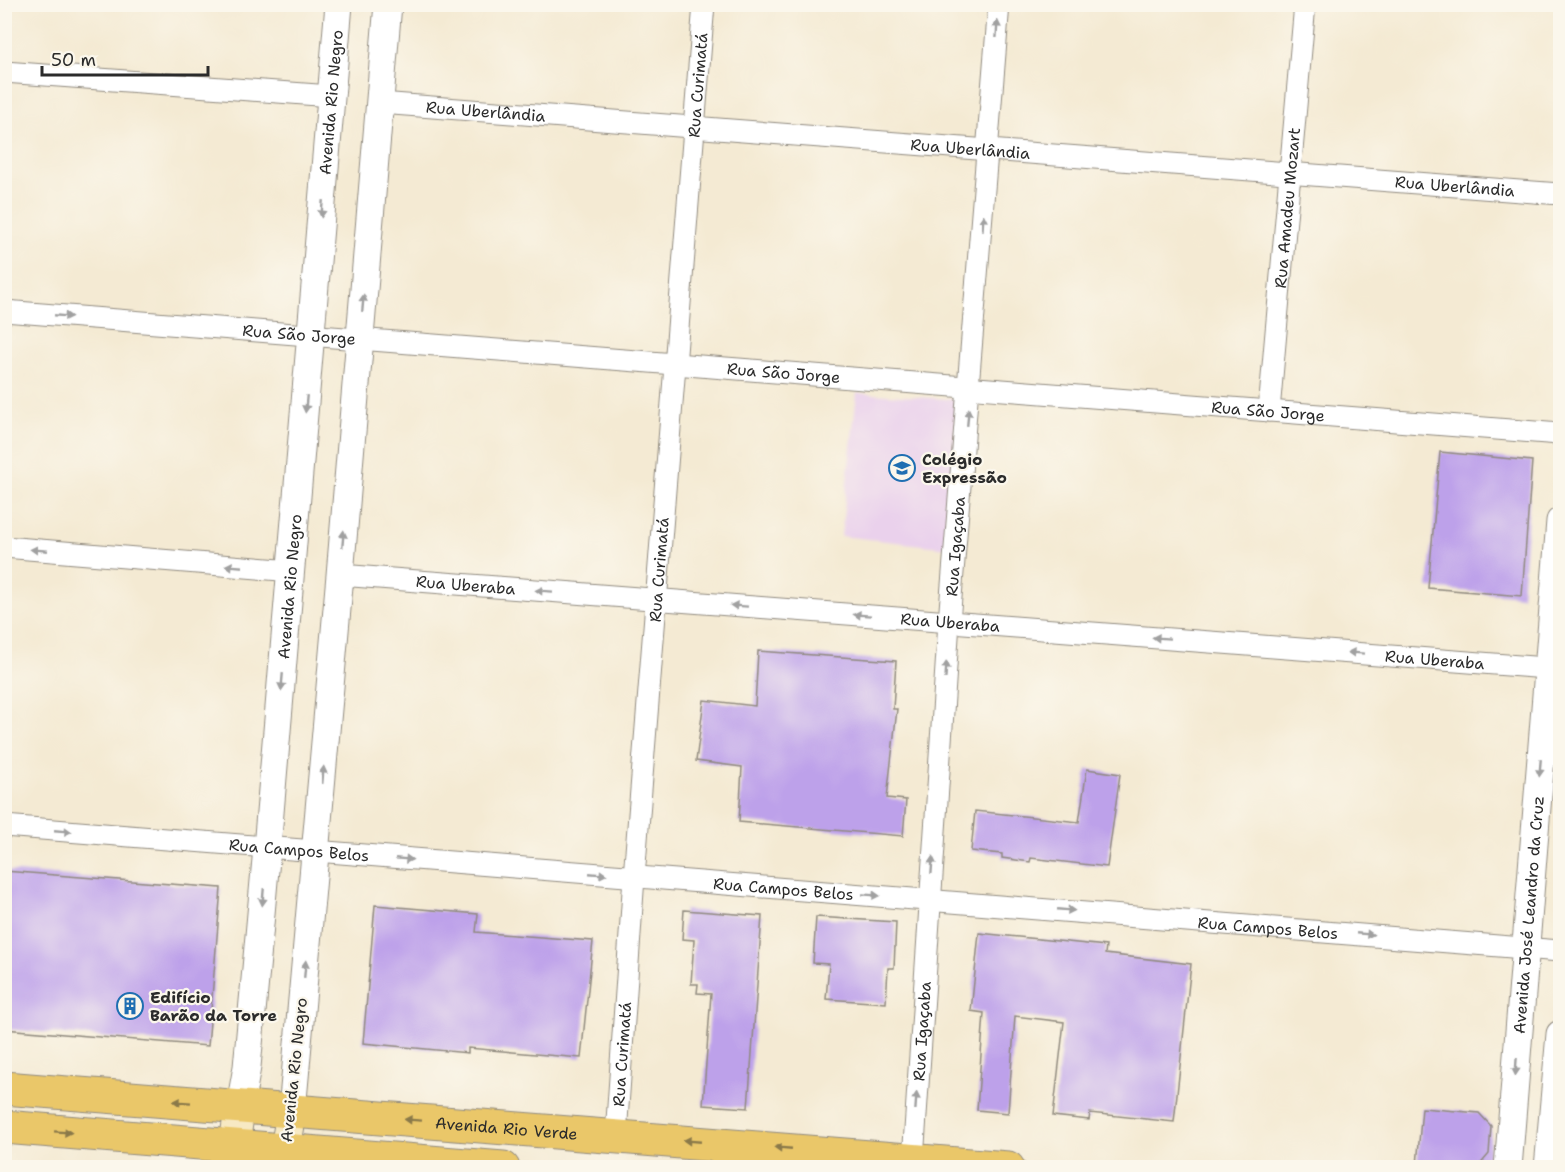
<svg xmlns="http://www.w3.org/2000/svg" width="1565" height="1172" viewBox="0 0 1565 1172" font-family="'Shantell Sans',sans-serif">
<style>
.built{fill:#ead1ec}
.building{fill:#bda1ea}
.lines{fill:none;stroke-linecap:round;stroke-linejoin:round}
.minor-casing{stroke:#908a7f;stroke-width:23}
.tertiary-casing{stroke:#908a7f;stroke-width:29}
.secondary-casing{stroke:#908a7f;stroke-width:32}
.primary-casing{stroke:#908a7f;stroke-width:35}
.minor{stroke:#fff;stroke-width:21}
.tertiary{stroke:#fff;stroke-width:27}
.secondary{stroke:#f7e9c3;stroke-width:30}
.primary{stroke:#eac769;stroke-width:33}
.oneway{fill:#a0a0a0}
.oneway2{fill:#8a794a}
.labels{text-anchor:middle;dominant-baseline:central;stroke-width:4.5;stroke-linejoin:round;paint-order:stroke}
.street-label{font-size:16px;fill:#2b2b2b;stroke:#fbf7ec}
.poi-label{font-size:16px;font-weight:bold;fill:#2b2b2b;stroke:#fbf7ec;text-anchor:start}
</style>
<rect width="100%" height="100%" fill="#fbf7ec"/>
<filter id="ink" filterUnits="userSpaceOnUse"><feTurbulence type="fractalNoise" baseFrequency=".0167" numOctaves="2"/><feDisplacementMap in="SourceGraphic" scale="12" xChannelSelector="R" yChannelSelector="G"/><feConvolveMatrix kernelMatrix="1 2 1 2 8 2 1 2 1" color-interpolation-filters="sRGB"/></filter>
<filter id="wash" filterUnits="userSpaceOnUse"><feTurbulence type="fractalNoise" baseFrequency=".008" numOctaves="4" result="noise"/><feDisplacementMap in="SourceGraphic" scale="24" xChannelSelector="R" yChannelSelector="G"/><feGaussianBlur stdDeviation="1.35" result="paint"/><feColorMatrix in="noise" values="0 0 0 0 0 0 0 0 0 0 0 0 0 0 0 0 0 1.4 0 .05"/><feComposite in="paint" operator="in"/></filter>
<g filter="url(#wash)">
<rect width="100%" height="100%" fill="#f4ead3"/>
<path class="built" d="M857,393L961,400L949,548L841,536Z"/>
<g id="blocks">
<path class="building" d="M1440,452L1532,461L1522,596L1428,588Z
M758,651L896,661L893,709H897L887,798L906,800L903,836L739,822L742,767L696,761L704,700L755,706Z
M1087,769L1120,774L1107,867L1031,858L1030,862L1002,858V854L971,851L975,811L1079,822Z
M4,871L221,888L208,1046L4,1029Z
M375,905L478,914L476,932L593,941L581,1058L468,1048V1053L363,1043Z
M684,910L762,916L748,1108L703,1105L711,994L697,993L698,984H691L694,940L682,939Z
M816,917L896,922L894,968H888L886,1003L826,999L829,964L813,963Z
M979,933L1106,946L1105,954L1191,964L1174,1122L1090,1113L1089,1120L1053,1116L1064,1022L1015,1016L1008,1113L977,1110L984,1013L971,1011Z
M1422,1108L1479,1113L1491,1126L1489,1154L1478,1167L1417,1165Z"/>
</g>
</g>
<g filter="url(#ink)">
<use href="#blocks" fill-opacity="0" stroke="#908a7f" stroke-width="1.5"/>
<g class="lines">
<defs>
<g id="minor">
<path d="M4,72L331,96"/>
<path id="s1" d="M380,103L1560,194"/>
<path id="s2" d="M4,311L1560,434"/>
<path id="s3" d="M1269,411L1305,4"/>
<path d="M4,547L292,571"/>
<path id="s4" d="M340,575L1560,669"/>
<path id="s5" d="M4,826L1560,951"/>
<path id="s6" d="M616,1135L634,877L704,4"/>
<path id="s7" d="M913,1160L949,622L999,4"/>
</g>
<g id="tertiary">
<path id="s8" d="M240,1106L247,1067L267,848L339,4"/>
<path d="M292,1111L340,575L388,4"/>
<path id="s9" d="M1508,1168L1560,521"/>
<path d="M1548,1168L1560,1034"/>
</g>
<path id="secondary" d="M231,1168L240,1106
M282,1168L292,1111"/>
<g id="primary">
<path id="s10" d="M4,1088L1008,1168"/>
<path d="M4,1127L503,1168"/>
</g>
</defs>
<use href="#minor" class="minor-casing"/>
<use href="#tertiary" class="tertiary-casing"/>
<use href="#secondary" class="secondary-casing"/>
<use href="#primary" class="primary-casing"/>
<use href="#minor" class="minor"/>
<use href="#tertiary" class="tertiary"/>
<use href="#secondary" class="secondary"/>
<use href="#primary" class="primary"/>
</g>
<defs><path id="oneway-solid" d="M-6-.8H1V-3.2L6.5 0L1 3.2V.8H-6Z" transform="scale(1.5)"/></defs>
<g class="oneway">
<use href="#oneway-solid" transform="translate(997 29) rotate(-86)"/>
<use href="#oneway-solid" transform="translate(322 209) rotate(95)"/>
<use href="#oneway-solid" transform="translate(983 223) rotate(-86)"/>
<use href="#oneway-solid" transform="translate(363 303) rotate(-85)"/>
<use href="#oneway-solid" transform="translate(63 316) rotate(5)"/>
<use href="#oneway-solid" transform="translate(306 404) rotate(95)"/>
<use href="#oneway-solid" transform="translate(968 417) rotate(-85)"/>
<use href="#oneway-solid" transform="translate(343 539) rotate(-85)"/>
<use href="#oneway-solid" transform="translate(39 550) rotate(-175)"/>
<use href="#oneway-solid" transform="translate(234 566) rotate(-175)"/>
<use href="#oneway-solid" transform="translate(544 591) rotate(-176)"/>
<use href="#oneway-solid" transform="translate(739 606) rotate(-176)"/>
<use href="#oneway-solid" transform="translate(862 615) rotate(-176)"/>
<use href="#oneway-solid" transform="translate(1161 638) rotate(-176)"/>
<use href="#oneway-solid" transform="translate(1356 653) rotate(-176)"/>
<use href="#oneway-solid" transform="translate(946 670) rotate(-86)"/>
<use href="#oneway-solid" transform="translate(282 682) rotate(95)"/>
<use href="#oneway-solid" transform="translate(1540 768) rotate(95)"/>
<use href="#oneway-solid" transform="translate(323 775) rotate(-85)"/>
<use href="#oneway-solid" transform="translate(63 831) rotate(5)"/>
<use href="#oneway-solid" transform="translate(404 859) rotate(5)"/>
<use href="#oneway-solid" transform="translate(932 865) rotate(-86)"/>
<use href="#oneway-solid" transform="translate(598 874) rotate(5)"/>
<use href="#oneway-solid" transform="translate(871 895) rotate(4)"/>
<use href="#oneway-solid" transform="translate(263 897) rotate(95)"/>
<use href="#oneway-solid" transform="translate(1066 910) rotate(5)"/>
<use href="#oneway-solid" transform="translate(1365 934) rotate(5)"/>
<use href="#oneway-solid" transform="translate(305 969) rotate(-85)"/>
<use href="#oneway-solid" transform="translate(1516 1067) rotate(94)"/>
<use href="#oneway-solid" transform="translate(916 1101) rotate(-86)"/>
</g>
<g class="oneway2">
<use href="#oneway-solid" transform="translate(182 1102) rotate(-176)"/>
<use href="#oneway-solid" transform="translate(413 1120) rotate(-176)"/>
<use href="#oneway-solid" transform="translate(63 1132) rotate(4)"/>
<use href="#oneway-solid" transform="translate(692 1141) rotate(-175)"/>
<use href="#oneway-solid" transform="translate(783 1148) rotate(-175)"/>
</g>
</g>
<defs>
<symbol id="school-ring" viewBox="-11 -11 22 22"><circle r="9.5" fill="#fbf7ec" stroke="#1f6fb2" stroke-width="1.5"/><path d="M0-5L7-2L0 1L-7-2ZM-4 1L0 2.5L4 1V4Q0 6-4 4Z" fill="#1f6fb2"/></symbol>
<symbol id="building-ring" viewBox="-11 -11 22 22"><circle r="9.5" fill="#fbf7ec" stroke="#1f6fb2" stroke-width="1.5"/><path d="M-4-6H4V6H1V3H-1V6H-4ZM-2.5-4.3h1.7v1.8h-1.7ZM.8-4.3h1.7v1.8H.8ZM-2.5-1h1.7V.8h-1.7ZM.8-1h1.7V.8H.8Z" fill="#1f6fb2"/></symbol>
</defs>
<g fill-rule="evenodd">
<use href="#school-ring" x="887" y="453" width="30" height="30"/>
<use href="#building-ring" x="115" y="991" width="30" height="30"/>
</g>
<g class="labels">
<g class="street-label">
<text stroke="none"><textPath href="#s6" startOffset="1053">Rua Curimatá</textPath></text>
<text stroke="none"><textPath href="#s8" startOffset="1008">Avenida Rio Negro</textPath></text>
<text stroke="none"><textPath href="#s1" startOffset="106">Rua Uberlândia</textPath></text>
<text stroke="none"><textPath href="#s1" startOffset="592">Rua Uberlândia</textPath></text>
<text stroke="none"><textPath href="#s1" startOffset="1078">Rua Uberlândia</textPath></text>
<text stroke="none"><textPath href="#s3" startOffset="204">Rua Amadeu Mozart</textPath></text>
<text stroke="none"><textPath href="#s2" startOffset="296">Rua São Jorge</textPath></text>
<text stroke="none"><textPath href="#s2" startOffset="782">Rua São Jorge</textPath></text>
<text stroke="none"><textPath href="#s2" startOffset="1268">Rua São Jorge</textPath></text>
<text stroke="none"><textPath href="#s7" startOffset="615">Rua Igaçaba</textPath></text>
<text stroke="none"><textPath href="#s6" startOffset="567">Rua Curimatá</textPath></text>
<text stroke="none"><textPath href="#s4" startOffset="126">Rua Uberaba</textPath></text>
<text stroke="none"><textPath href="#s8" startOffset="522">Avenida Rio Negro</textPath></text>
<text stroke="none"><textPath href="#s4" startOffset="612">Rua Uberaba</textPath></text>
<text stroke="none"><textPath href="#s4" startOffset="1098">Rua Uberaba</textPath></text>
<text stroke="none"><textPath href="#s5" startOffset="296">Rua Campos Belos</textPath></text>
<text stroke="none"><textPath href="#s5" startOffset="782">Rua Campos Belos</textPath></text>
<text stroke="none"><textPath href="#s9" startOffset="254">Avenida José Leandro da Cruz</textPath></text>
<text stroke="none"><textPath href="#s5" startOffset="1268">Rua Campos Belos</textPath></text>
<text stroke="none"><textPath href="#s7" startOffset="129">Rua Igaçaba</textPath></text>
<text stroke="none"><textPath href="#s6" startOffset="81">Rua Curimatá</textPath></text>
<text transform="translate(294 1070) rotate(-84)">Avenida Rio Negro</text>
<text stroke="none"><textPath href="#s10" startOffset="504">Avenida Rio Verde</textPath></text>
</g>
<g class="poi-label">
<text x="922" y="459">Colégio<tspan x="922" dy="18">Expressão</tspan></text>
<text x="150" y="997">Edifício<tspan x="150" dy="18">Barão da Torre</tspan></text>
</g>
</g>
<rect width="1565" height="1172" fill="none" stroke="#fbf7ec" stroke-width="24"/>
<path d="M42 66v9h166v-9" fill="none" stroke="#2b2b2b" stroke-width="3"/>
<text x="51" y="66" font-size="18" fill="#2b2b2b" stroke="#fbf7ec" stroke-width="4.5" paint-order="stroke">50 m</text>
</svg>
